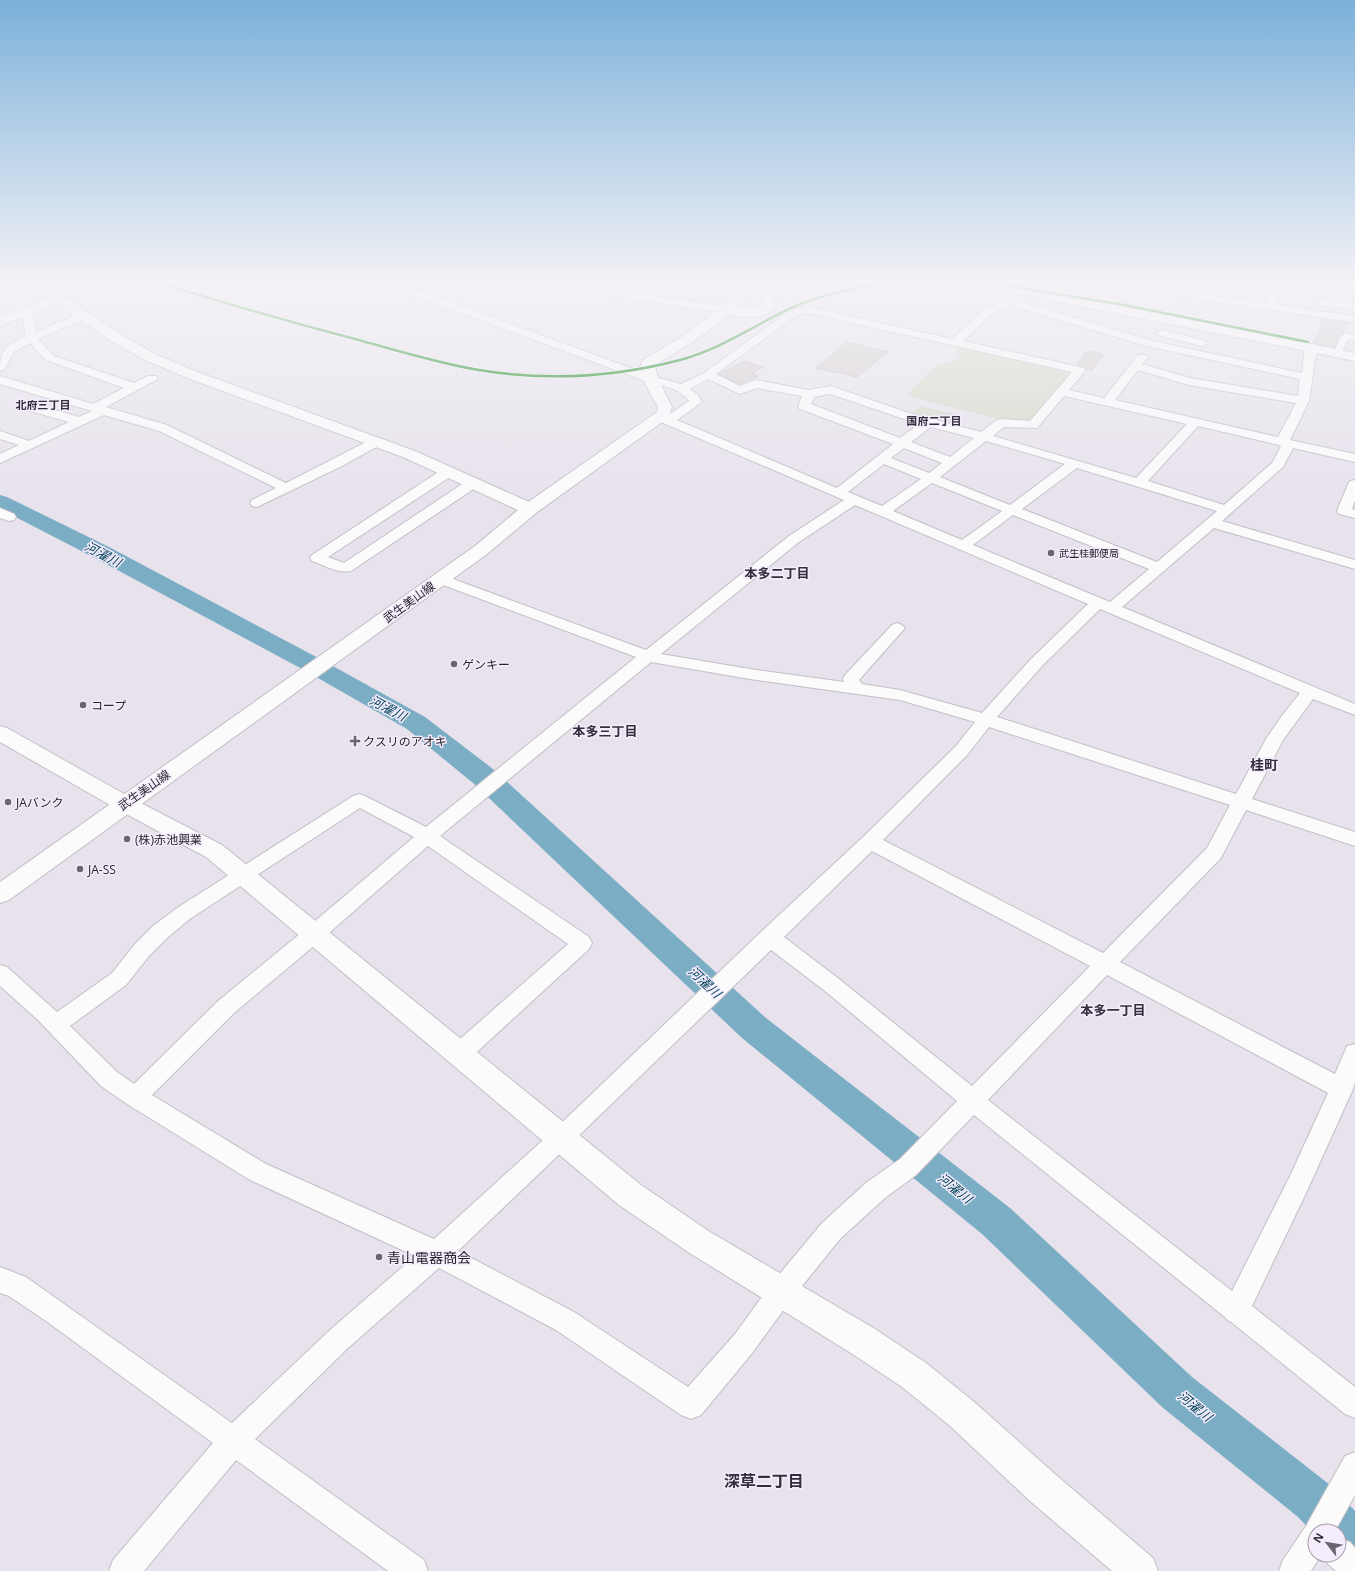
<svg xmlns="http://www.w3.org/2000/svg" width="1355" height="1571" viewBox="0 0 1355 1571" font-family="'Open Sans','Noto Sans JP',sans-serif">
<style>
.industrial{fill:#dbd7e8}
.green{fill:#d3d9c8}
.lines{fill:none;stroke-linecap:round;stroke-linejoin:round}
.stream{stroke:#7badc5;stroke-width:3}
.river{fill:#7badc5;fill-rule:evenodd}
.building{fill:#d2cdd0;stroke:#c4bfc1}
.pedestrian-casing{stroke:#c2bfc6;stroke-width:2}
.minor-casing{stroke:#c2bfc6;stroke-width:2}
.tertiary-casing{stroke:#c2bfc6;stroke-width:2}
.secondary-casing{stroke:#c2bfc6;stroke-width:2}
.primary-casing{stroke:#c2bfc6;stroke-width:2}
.pedestrian{fill:#fbfbfc;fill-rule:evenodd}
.minor{fill:#fbfbfc;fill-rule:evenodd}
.tertiary{fill:#fbfbfc;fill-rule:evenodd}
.secondary{fill:#fbfbfc;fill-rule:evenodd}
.primary{fill:#fbfbfc;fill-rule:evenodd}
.tram{stroke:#cbc9cd;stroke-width:1}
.rail-1-casing{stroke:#f5ecfd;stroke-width:4.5}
.rail-1{stroke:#008000;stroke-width:2.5}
.poi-dot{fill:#6a666e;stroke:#f5ecfd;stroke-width:1.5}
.labels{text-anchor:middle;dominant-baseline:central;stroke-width:3;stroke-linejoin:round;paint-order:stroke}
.far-poi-label{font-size:10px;fill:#27242a;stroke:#f5ecfd;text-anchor:start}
.far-neighbourhood-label{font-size:11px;font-weight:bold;fill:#342d3a;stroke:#f5ecfd}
.street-label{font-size:12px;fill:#27242a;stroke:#f5ecfd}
.poi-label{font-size:12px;fill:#27242a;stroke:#f5ecfd;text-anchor:start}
.water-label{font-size:13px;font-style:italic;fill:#04465c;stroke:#f5ecfd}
.neighbourhood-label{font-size:13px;font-weight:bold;fill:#342d3a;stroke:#f5ecfd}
.quarter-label{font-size:14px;font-weight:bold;fill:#342d3a;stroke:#f5ecfd}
.near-poi-label{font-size:14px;fill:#27242a;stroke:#f5ecfd;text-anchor:start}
.near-neighbourhood-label{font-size:16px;font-weight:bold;fill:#342d3a;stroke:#f5ecfd}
</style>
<rect width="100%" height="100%" fill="#e7e2ec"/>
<path class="industrial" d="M409,284H460L437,292H430Z
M564,284H742L728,301L710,305Z"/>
<path class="green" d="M962,346L1064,369L1069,376L1029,421L1003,420L914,398L908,393L936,366L960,358L955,348Z
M920,406L958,415L951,423L912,414Z"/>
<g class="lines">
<path class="stream" d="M404,284L425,292"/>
<path class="river" d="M0,495L7,497L109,547L322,660L425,717L493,769L766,1018L1010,1208L1192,1377L1330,1485L1355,1511V1567L1339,1560L1334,1555H1339V1531H1315V1535L1298,1517L1162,1407L982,1234L742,1038L473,783L407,729L304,670L93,557L0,509Z"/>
</g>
<path class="building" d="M1322,319L1349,323L1344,332L1340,335L1335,347L1313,343L1322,325Z
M847,342L888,352L857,377L816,368Z
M1087,351L1104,354L1092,370L1077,365Z
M745,361L763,367L752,373L759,376L739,384L719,374Z"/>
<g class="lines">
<defs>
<path id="pedestrian" d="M1345,333L1355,335V341L1348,339L1342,352H1336L1335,350L1341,336Z"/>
<path id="minor" d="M387,284H402L430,295L455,284H470L440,298L655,377L681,384L704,373L792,309L808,307L952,339L981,312L1017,290L1022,293L1015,300L1153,341L1302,373L1305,348L1307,346H1315L1317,348L1309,401L1290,440L1355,454V462L1293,448L1283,467L1222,521L1355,560V569L1214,528L1122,607L1355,704V715L1313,699L1283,740L1252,799L1355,832V846L1246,810L1221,858L1120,962L1335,1074L1347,1046L1355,1044V1082L1353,1089L1307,1191L1252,1306L1355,1387V1418L1345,1414L1231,1322L1227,1320L1226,1318L974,1115L916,1175L885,1198L840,1239L790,1301L753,1352L701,1415L691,1419L681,1415L556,1330L439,1268L348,1348L255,1439L424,1560L428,1571H388L236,1460L144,1571H109L113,1560L213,1443L46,1321L9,1296L0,1293V1267L26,1277L232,1423L330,1330L415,1256L250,1180L127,1104L101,1086L37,1019L0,986V965L7,967L57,1012L112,973L135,944L153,926L177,908L353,796L359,794L365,796L426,827L636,657L435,582L433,579L435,576L440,575L445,576L646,650L789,536L844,500L656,420L654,417L656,414L660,413L667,416L689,401C680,388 662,386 648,382L388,286ZM1008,305L1147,346L1300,379L1298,396L1190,378L1142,364L1148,357L1146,355H1138L1104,398L1069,390L1086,370L1084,368L963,341L989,316ZM808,313L1072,372L1030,421L1001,419L997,420L981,432L909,413L831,386L809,390L756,380L740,386L716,374L799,314ZM1138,370L1189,385L1296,403L1278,437L1115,400ZM708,379L740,394L757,388L802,396L798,406L800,409L893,444L837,488L677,420L702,402L698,395L690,389ZM830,394L919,424L900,438L811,404L814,397ZM1064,396L1187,424L1136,478L993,436L1004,427L1037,428ZM1198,426L1279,445L1281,446L1273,462L1224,505L1148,481ZM931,427L974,438L950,457L911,442ZM986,441L1065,464L1010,505L940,477ZM904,448L942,463L929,473L891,458ZM884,464L921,479L882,506L848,492ZM1077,468L1217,511L1157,562L1022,509ZM932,483L1002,511L962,540L893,511ZM855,505L1088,604L1031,659L982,713L900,690L862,684L859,680L905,628L902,625L897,623L892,625L845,675L843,679L844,682L750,669L661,654L799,542ZM1013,515L1149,569L1110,602L973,545ZM1100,609L1300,693L1281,717L1266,739L1236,794L997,717L1043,665ZM651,662L750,679L900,700L975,722L956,746L863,837L762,931L553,1131L434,1239L266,1164L152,1095L234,1013L321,940L428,846L568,944L451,1047L448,1054L451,1061L459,1063L467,1061L589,949L592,943L589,937L440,836ZM989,727L1230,805L1207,848L1103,953L883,840L968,754ZM360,808L414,837L307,928L218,1001L134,1084L117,1072L70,1026L126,985L149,956L167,938L191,918ZM872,851L1090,966L972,1086L839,979L784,937ZM771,950L825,991L957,1101L900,1159L867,1182L822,1223L772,1283L735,1334L688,1387L574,1312L458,1251L569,1145ZM1107,975L1328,1093L1290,1176L1232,1291L988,1100Z
M549,284H577L726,307L731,310L726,313L554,287Z
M1132,284H1155L1215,296L1266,303L1268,284H1278L1276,305L1355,316V322L1215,302L1137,287Z
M1315,284H1355V290L1320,287Z
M1324,300L1355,303V309L1320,305L1319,303L1320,301Z
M26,309L30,310L34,319L36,332L79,314L83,313L88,316L87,318L38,339L54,356L134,383L148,376H156L158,378L156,380L106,407L167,425L286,483L372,439H380L382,442L380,445L342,466L257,507L252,506L250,503L252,500L276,488L159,431L104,415L0,463V454L19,445L0,439V431L29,441L69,422L30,411L28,408L30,405L34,404L79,417L92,411L0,384V376L93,404L124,388L46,360L30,343L14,352L4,370L0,371C0,349 5,346 25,337L24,319L21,312Z
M1162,330L1206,341L1208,343L1202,346L1158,335L1157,333L1158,331Z
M448,468L453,469L455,472L453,475L328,557L344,563L468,480H478L480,483L478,486L351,571C339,574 323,565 312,561L310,558L312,555L443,469Z
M1355,480V501L1352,509L1355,510V518L1339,514L1337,511L1348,484L1350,481Z
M0,508L14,514L16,517L14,520L9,521L0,518Z
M1355,1452V1495L1335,1531H1315V1555H1321L1311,1571H1279L1283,1560L1306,1526L1345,1456Z
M1339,1538L1350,1542L1355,1548V1571H1336L1328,1564L1325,1555H1339Z"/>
<path id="tertiary" d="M30,284H45L123,336L157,355L200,373L415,451L536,505L538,509L536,513L530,514L524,513L403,457L190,379L147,361L113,342L57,304L0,326V317L49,298Z
M760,284H772L769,289L777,306C767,321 737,317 721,313L720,310L721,307C735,304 751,313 764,305L757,289Z
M983,284H1010L1311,344L1316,345L1318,348L1316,351L1311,352L989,288L985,287Z
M0,726L7,728L133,799L222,845L641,1185L710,1232L875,1329L926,1363L973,1401L1056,1475L1153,1558L1158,1571H1112L1030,1501L949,1425L902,1387L851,1353L688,1252L619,1205L206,857L117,809L0,742Z"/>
<path id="secondary" d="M1311,344L1355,353V361L1306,351L1304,348L1306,345Z"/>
<path id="primary" d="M742,284H755C730,320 692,343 655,365L658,379L672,407L669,417L536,513L487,554L9,900L0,903V882L475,546L524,505L657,412L658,407C652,396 635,371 643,360L683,336L712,315Z"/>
</defs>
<use href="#pedestrian" class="pedestrian-casing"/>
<use href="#minor" class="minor-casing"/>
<use href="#tertiary" class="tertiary-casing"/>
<use href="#secondary" class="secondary-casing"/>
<use href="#primary" class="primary-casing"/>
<use href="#pedestrian" class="pedestrian"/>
<use href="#minor" class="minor"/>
<use href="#tertiary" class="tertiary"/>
<use href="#secondary" class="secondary"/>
<use href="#primary" class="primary"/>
<path class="tram" d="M357,340C399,350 440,362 482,369C520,374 559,375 598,374"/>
<defs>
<path id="rail-1" d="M163,284C227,304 290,322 355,339C396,350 437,363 479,370C545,381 615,377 680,360C719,350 753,326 789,309C819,295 851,288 883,284
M997,284L1124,305L1308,342"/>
</defs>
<use href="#rail-1" class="rail-1-casing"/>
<use href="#rail-1" class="rail-1"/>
</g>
<linearGradient id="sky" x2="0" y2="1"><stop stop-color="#7cb1da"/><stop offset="0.56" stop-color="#f4f2f6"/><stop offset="1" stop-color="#f4f2f6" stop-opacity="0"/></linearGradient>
<rect width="1355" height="504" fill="url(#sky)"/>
<g class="poi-dot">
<circle cx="1051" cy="553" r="4"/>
<circle cx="454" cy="664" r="4"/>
<circle cx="83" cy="705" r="4"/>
<path d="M353 735h4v4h4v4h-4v4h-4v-4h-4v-4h4z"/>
<circle cx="8" cy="802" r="4"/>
<circle cx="127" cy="839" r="4"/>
<circle cx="80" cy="869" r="4"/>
<circle cx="379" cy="1257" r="4"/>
</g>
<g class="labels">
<g class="far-poi-label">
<text x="1059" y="553">武生桂郵便局</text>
</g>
<g class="far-neighbourhood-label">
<text x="43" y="404">北府三丁目</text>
<text x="934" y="420">国府二丁目</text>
</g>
<g class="street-label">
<text transform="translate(409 602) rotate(-36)">武生美山線</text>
<text transform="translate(144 790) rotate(-35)">武生美山線</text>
</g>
<g class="poi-label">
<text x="462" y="664">ゲンキー</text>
<text x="91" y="705">コープ</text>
<text x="363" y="741">クスリのアオキ</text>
<text x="16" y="802">JAバンク</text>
<text x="135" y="839">(株)赤池興業</text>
<text x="88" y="869">JA-SS</text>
</g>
<g class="water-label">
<text transform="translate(103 554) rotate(28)">河濯川</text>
<text transform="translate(388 708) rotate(28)">河濯川</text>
<text transform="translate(705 982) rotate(43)">河濯川</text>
<text transform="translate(955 1188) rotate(39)">河濯川</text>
<text transform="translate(1195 1406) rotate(39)">河濯川</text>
</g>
<g class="neighbourhood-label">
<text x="777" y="573">本多二丁目</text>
<text x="605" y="731">本多三丁目</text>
<text x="1113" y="1010">本多一丁目</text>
</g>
<g class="quarter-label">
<text x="1264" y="764">桂町</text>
</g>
<g class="near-poi-label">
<text x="387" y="1257">青山電器商会</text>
</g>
<g class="near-neighbourhood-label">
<text x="764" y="1481">深草二丁目</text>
</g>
</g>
<g transform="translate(1327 1543) rotate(301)"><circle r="19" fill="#f5ecfd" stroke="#a39ca9"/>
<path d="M0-3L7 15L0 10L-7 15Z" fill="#6a666e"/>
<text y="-6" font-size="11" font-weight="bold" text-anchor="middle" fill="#27242a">N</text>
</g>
</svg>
